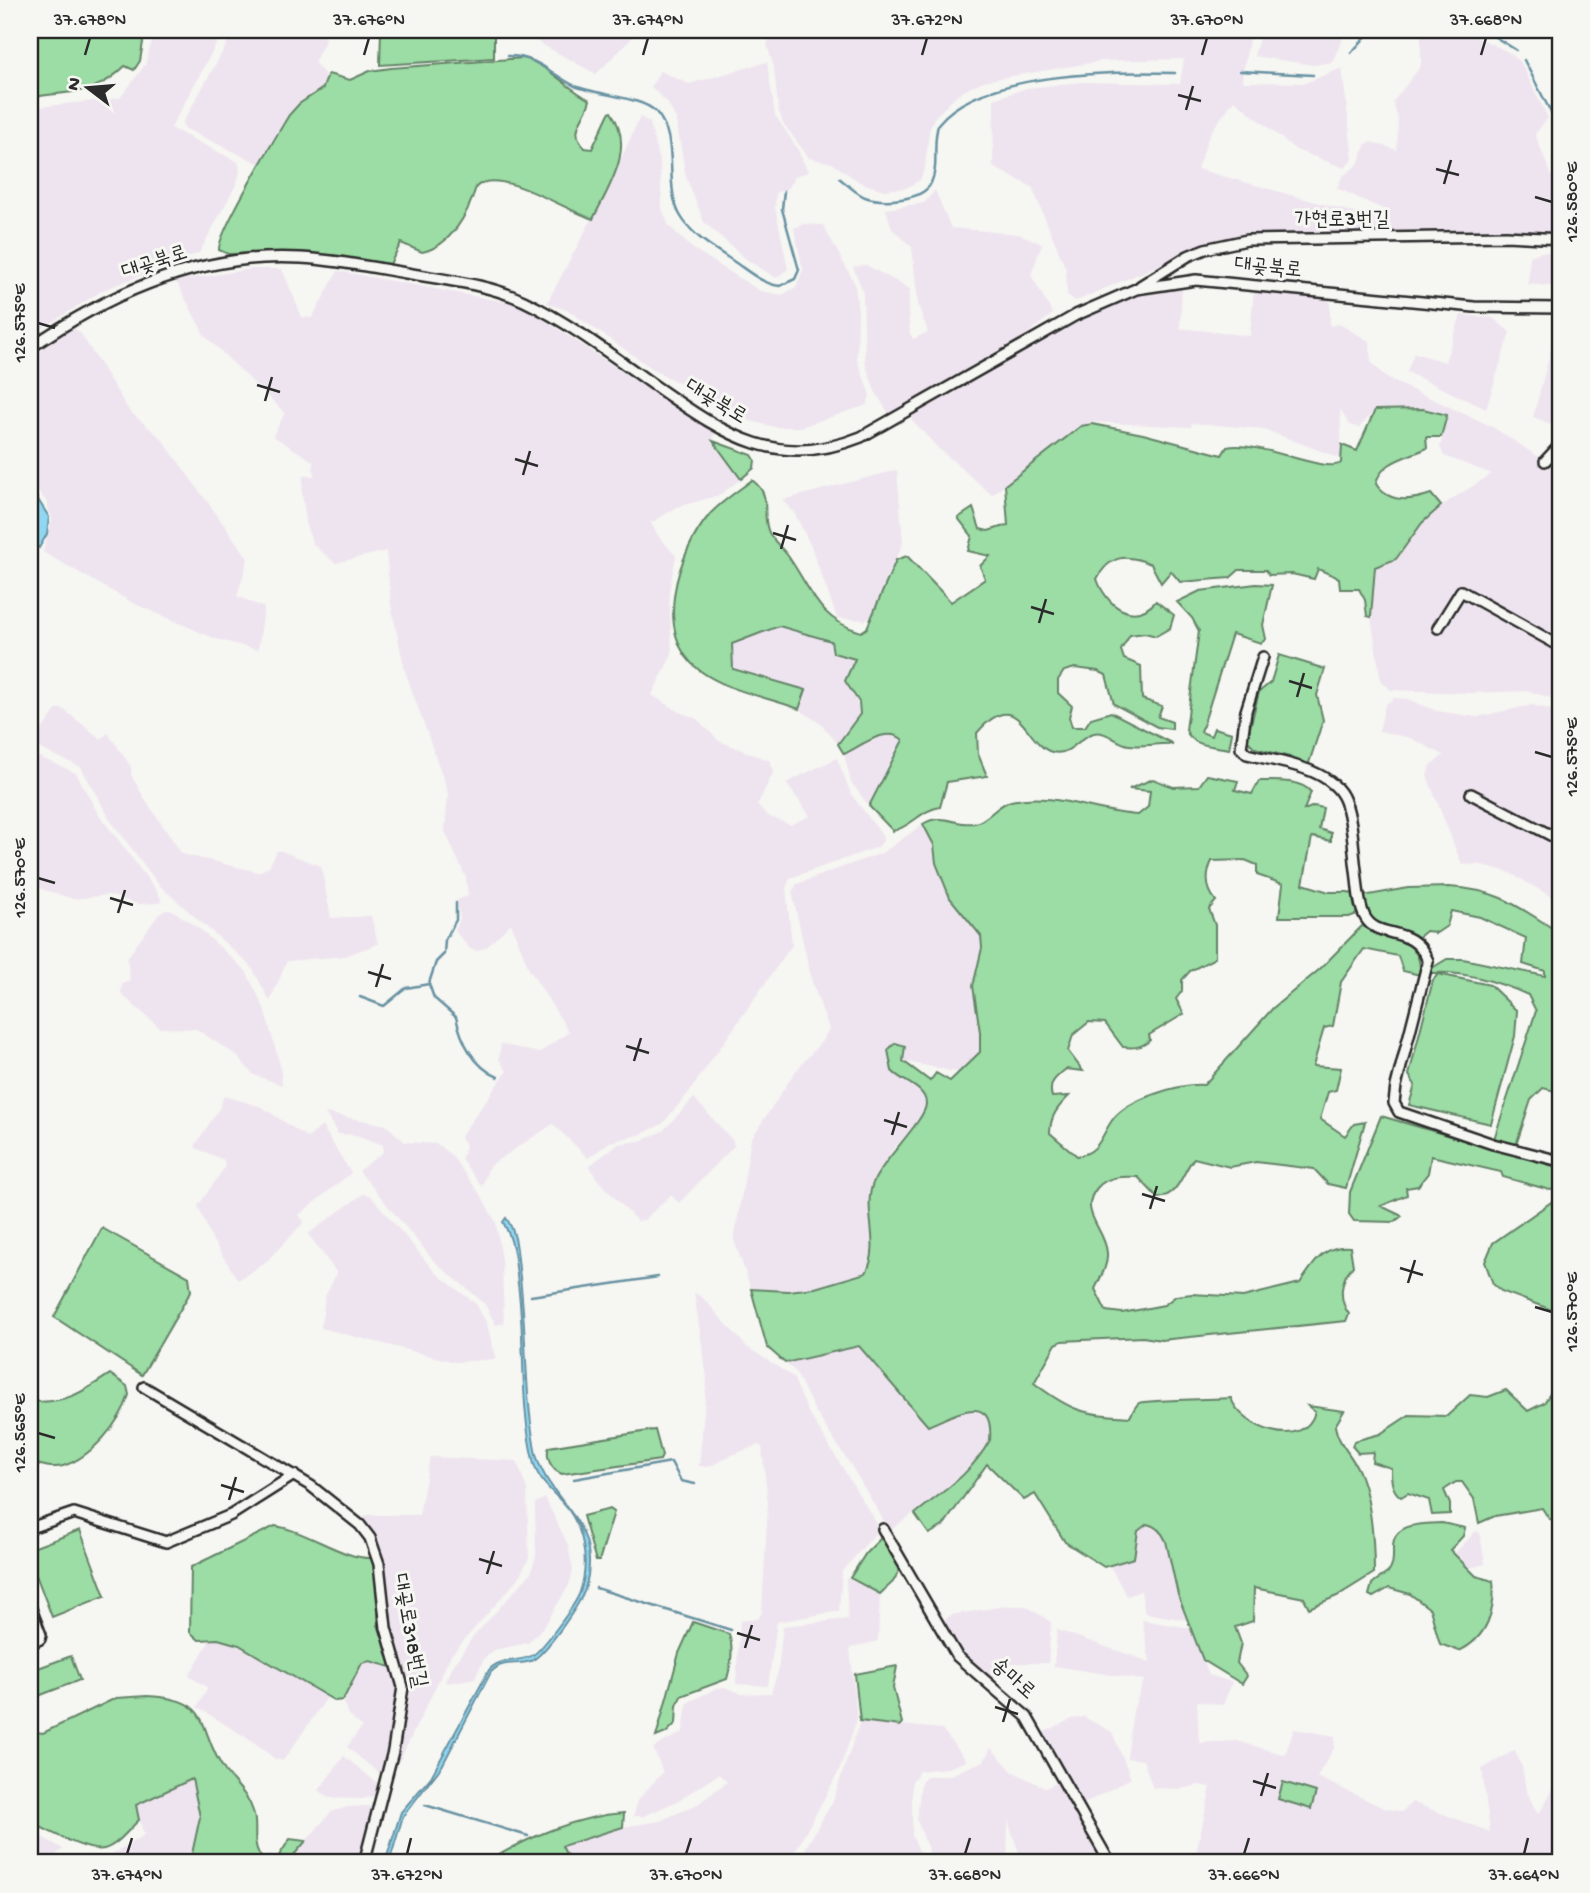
<svg xmlns="http://www.w3.org/2000/svg" width="1590" height="1893" viewBox="0 0 1590 1893" font-family="'Gochi Hand','Poor Story',sans-serif">
<style>
.built{fill:#eee4ef}
.green{fill:#9cdca5;stroke:#648468;stroke-width:2}
.water{fill:#91d7f2;stroke:#6892a2;stroke-width:2}
.lines{fill:none;stroke-linecap:round;stroke-linejoin:round}
.stream{stroke:#6892a2;stroke-width:2.5}
.minor-casing{stroke:#2b2b2b;stroke-width:14}
.minor{stroke:#f6f6f2;stroke-width:9}
.ticks{fill:none;stroke:#2b2b2b;stroke-width:2.5}
.labels{text-anchor:middle;dominant-baseline:central;stroke-width:6;stroke-linejoin:round;paint-order:stroke}
.street-label{font-size:21px;fill:#2b2b2b;stroke:#f6f6f2}
.neatline{fill:none;stroke:#2b2b2b;stroke-width:2.5}
.ticks-label{font-size:18px;text-anchor:middle;fill:#2b2b2b}
</style>
<rect width="100%" height="100%" fill="#f6f6f2"/>
<filter id="ink" filterUnits="userSpaceOnUse"><feTurbulence type="fractalNoise" baseFrequency=".0143" numOctaves="2"/><feDisplacementMap in="SourceGraphic" scale="14" xChannelSelector="R" yChannelSelector="G"/><feConvolveMatrix kernelMatrix="1 2 1 2 8 2 1 2 1" color-interpolation-filters="sRGB"/></filter>
<g filter="url(#ink)">
<path class="built" d="M155,30H210L220,37L171,128L238,162L240,170L237,183L199,253L103,290L40,330L30,326V108L120,98L145,65Z
M226,30H327L324,43L314,62L326,76L324,88L294,108L262,165L186,129L182,124L226,46L229,35Z
M539,30H640L596,74L534,40Z
M772,30H1251L1242,77L1244,82L1305,83L1342,68L1353,159L1345,168L1296,150L1234,100L1210,133L1197,169L1373,218L1383,224L1385,235L1246,237L1210,243L1076,301L1067,295L1066,269L1032,187L993,167L994,99L1027,88L1082,82L1180,84L1184,59L1102,61L983,81L958,94L934,118L929,131L925,168L920,180L906,188L884,190L861,183L832,163L809,158L783,123L778,109L774,67L767,45Z
M1261,30H1347L1332,62L1314,65L1254,56Z
M1421,30H1463L1510,53L1521,63L1548,118L1535,134L1551,175L1560,178V236L1393,234L1387,211L1337,188L1342,177L1358,164L1366,144L1371,142L1397,150L1398,120L1393,102L1421,66Z
M767,62L775,115L797,148L808,172L796,176L786,190L776,192L775,207L788,269L776,278L746,259L704,222L686,177L676,119L667,102L651,87L660,71L689,84Z
M640,117L650,123L660,165L662,209L669,226L692,248L760,291L782,295L796,287L803,270L794,228L805,224L823,225L855,284L858,312L857,359L870,395L867,405L801,427H775L750,421L656,371L569,311L547,303L606,192Z
M935,190L951,228L1018,234L1042,244L1031,275L1053,314L1003,352L889,414L875,391L865,362L863,291L853,267L866,265L910,289L908,310L910,333L913,339L928,332L918,304L912,247L892,229L886,209L924,203Z
M1541,252L1560,253V287L1528,284L1530,256Z
M251,269H282L302,317L312,318L338,271L522,305L714,433L713,444L741,479L720,495L677,507L651,523L658,536L676,556L669,591L672,654L652,695L679,712L697,719L719,741L770,761L774,771L757,805L768,816L790,825L810,816L786,783L837,758L851,794L882,835L883,841L878,847L790,878L786,888L792,945L687,1095L662,1124L642,1134L610,1142L588,1158L553,1124L489,1166L482,1187L461,1159L465,1150V1143L460,1139L465,1130L507,1071L499,1059L501,1044L539,1053L569,1032L529,969L511,923L488,946L477,951L470,949L455,931L460,919L457,900L468,896L466,878L445,831L448,793L445,783L405,671L391,605L386,551L335,563L313,544L307,528L302,493L303,476H314L313,461L273,436L285,413L205,336L176,281Z
M1182,285L1180,328L1250,336L1254,289L1330,296V326L1339,324L1369,341L1371,362L1388,379L1491,426L1560,471V701L1529,691L1471,693L1391,690L1381,681L1371,617L1375,567L1396,559L1422,523L1441,506L1492,474L1444,456L1440,447L1445,424L1430,409L1375,410L1359,428L1349,424L1340,409L1342,459L1263,429L1192,423L1191,427L1089,422L992,495L937,447L912,420V414L1070,324L1121,301Z
M1461,315L1493,318L1510,332L1486,409L1407,372L1414,353L1445,362Z
M73,327L81,334L130,412L161,438L248,558L237,596L264,608L258,650L216,639L133,603L43,552L52,519L46,501L30,481V358Z
M1554,338L1560,339V441L1553,437L1556,426L1533,417Z
M897,470L903,543L873,615L865,620L837,618L811,546L795,514L782,500Z
M779,626L831,641L856,659L854,693L860,714L838,744L821,724L799,709L806,690L733,669L731,644Z
M1394,698L1407,699L1437,711L1477,717L1532,705L1560,712V901L1508,872L1478,864L1462,865L1427,776L1430,766L1444,755L1410,738L1379,731L1385,705Z
M57,709H63L101,739L108,733L131,767V775L146,801L182,854L258,872L269,867L277,851H281L321,866L331,918L371,916L378,944L344,956L287,961L270,1001L251,966L159,885L111,821L81,767L31,745Z
M887,734H896L904,743L869,806L851,782L844,754Z
M30,753L76,773L97,812L156,890L161,899L160,903L138,904L108,895L73,899L36,887L30,889Z
M923,824L934,845L936,863L950,898L981,936L982,948L973,986L980,1032V1052L961,1073L903,1061L902,1053L888,1055L892,1071L920,1090L926,1099V1109L920,1120L894,1148L873,1184L869,1197L873,1244L866,1273L815,1288L788,1291L751,1289L734,1240L751,1139L795,1072L822,1041L829,1029L812,982L792,892L797,884L884,852Z
M166,910H172L201,930L246,971L264,1008L280,1065L282,1085L254,1075L236,1055L196,1029L160,1028L121,994L122,984L130,981L127,958L159,914Z
M224,1096L262,1107L308,1138L322,1126L351,1173L299,1215L304,1222L265,1263L238,1280L212,1239L198,1206L225,1167L224,1160L196,1148V1144L219,1109Z
M694,1098L733,1141L734,1146L679,1203L671,1195L644,1220L637,1221L597,1179L589,1166L618,1144L640,1141L663,1131Z
M325,1113L386,1125L405,1142L437,1144L451,1155L482,1197L496,1223L502,1260L504,1323L496,1325L484,1303L434,1261L359,1171L383,1152V1145L356,1135L338,1134Z
M363,1194L371,1196L436,1273L476,1304L487,1324L496,1359L455,1362L321,1328L325,1297L337,1273L308,1234Z
M694,1293L702,1297L747,1347L793,1377L807,1410L877,1524L875,1534L842,1571L839,1611L777,1622L768,1686L736,1684L740,1621L758,1619L762,1612L768,1504L762,1447L758,1445L732,1455L708,1467L699,1466L707,1378Z
M859,1346L940,1421L971,1408L977,1409L986,1416L991,1430L990,1440L967,1474L892,1529L888,1528L852,1467L815,1411L795,1371L785,1363Z
M430,1457L517,1461L527,1490L529,1558L518,1579L451,1655L399,1762L396,1759L409,1697L408,1679L392,1632L385,1569L379,1546L362,1521L366,1515H419Z
M545,1498L568,1545L573,1571L569,1585L545,1625L528,1643L494,1650L484,1659L475,1678L448,1683L445,1681L451,1669L472,1638L531,1573L536,1555L535,1503Z
M1147,1524L1163,1534L1186,1620L1145,1613L1141,1591L1127,1596L1109,1565L1134,1557L1138,1531Z
M1476,1531L1480,1533L1485,1564L1469,1568L1454,1554Z
M846,1578L880,1594L878,1641L850,1648L857,1719L839,1771L789,1863H579L566,1854L562,1846L623,1827L660,1821L698,1804L727,1782L719,1774L677,1801L644,1816H634L637,1801L663,1772L653,1748L683,1732L687,1703L715,1689L725,1687L742,1694L771,1693L778,1672L783,1626L848,1619Z
M1005,1606H1026L1051,1622L1048,1663H1013L990,1679L961,1655L942,1622L951,1615Z
M1142,1620L1190,1628L1209,1675L1232,1682L1223,1705L1197,1701L1199,1743L1237,1741L1285,1755L1294,1729L1335,1736L1334,1748L1317,1777L1384,1808L1402,1812L1412,1802L1490,1832L1482,1769L1515,1750L1522,1767L1526,1790L1537,1813L1540,1812L1560,1777V1863L1194,1862L1211,1787L1199,1785L1180,1789L1153,1788L1143,1760L1127,1758L1133,1711L1144,1680L1054,1666L1057,1630L1150,1662Z
M218,1639L247,1649L328,1696L283,1761L275,1759L255,1743L197,1707L208,1688L189,1676L210,1640Z
M370,1661L394,1668L399,1687L393,1728L380,1774L347,1747L362,1727L348,1715L344,1703L362,1663Z
M1084,1717L1112,1732L1131,1778L1084,1804L1040,1734L1072,1719Z
M860,1721L942,1729L967,1761L948,1768L919,1771L912,1782V1836L925,1863H797L833,1801Z
M991,1748L1012,1771L1045,1788L1061,1781L1102,1860L1097,1863H1078L1051,1855L1020,1857L1008,1820L1007,1863H933L917,1820L921,1782L927,1776H948L984,1761Z
M344,1756L377,1783L379,1788L374,1796L362,1799L329,1798L319,1790Z
M193,1779L200,1817L190,1863H97L144,1835L135,1805Z
M368,1806L371,1807L368,1828L358,1863H287L331,1812L347,1807Z
M30,1830L63,1849L56,1855L62,1863H30Z"/>
<path class="green" d="M30,30H145L140,61L134,70L125,66C92,99 69,89 30,98Z
M381,30H494V58L380,65Z
M523,58C549,65 566,88 590,100C586,118 567,130 585,148L592,149L609,113L611,112C636,148 609,186 593,219C566,211 497,165 476,187C468,214 451,246 422,252L401,243L390,264L305,253L228,254L219,250C217,235 277,135 289,115L299,104L323,88L328,74L350,80L370,71L391,68Z
M1423,409L1447,415L1441,437H1426L1427,448C1409,457 1380,461 1376,484C1388,503 1411,501 1431,494L1441,506L1422,523L1396,559L1375,567L1371,617L1367,616L1365,600L1359,589H1340L1339,578L1318,569L1314,579L1292,574L1269,575L1266,570H1239L1230,578L1180,582L1171,571L1161,583L1151,564C1127,554 1110,554 1097,579C1106,605 1133,627 1156,601L1174,615L1170,628L1156,636L1145,633L1130,635L1121,650L1124,659L1141,666L1142,699L1162,706L1158,717L1172,722V729L1157,727L1114,704L1106,675L1098,671L1075,668L1064,671L1058,680V693L1072,706L1069,717L1072,727H1085L1091,718L1111,712L1173,744C1159,743 1143,747 1129,745C1118,744 1106,730 1094,733C1080,736 1070,757 1052,752C1025,745 1019,683 977,733L978,754L987,776L947,782L940,807C921,810 911,827 893,831L869,806L903,740C887,725 861,746 844,754L838,744L860,714L859,702L845,681L855,659L833,653L831,641L779,626L732,644L733,669L806,690L799,709C765,696 729,692 699,670C652,634 677,553 710,514C722,501 738,491 752,480C773,496 761,510 768,530C770,538 783,549 788,556C812,590 817,619 861,632L867,628L896,560L907,556L951,602L985,579L980,566L990,556L968,551L972,536L958,518L973,508L980,529L988,531L1008,525L1005,485L1081,426L1092,424L1143,434L1222,455L1227,447C1260,440 1323,474 1341,463L1342,445L1357,451L1375,410Z
M713,441L752,455L755,460L754,468L741,479Z
M1256,584L1272,585L1263,625L1266,639L1261,643L1232,634L1201,732L1211,736L1214,728L1232,733L1229,749C1214,746 1192,747 1186,730L1199,631L1192,618L1177,602L1200,591Z
M1279,655L1325,669L1317,695L1323,720L1308,766L1290,762V757L1255,748L1247,740L1259,692L1271,682Z
M1207,775L1238,781L1235,790L1252,794L1259,781C1276,781 1299,779 1311,792L1304,810L1314,806L1323,808L1319,829L1331,833V841L1312,837L1303,884L1329,892H1348L1355,895L1357,914L1349,917H1279L1283,884L1257,875V865L1245,860L1212,861C1205,876 1206,889 1216,901L1209,909L1215,925V958L1190,971L1182,980V991L1176,999L1184,1014L1149,1035L1150,1040C1142,1048 1133,1048 1123,1047L1105,1023L1089,1022L1073,1035L1068,1051L1083,1071L1066,1069C1055,1078 1048,1083 1052,1097L1069,1096C1058,1107 1050,1116 1050,1133L1077,1156C1100,1153 1101,1135 1113,1119C1128,1099 1181,1083 1204,1085L1273,1008L1320,969L1362,926C1390,935 1423,939 1420,975L1403,971L1398,956L1364,949L1341,982L1333,1026L1324,1028L1313,1066L1341,1068L1336,1090L1328,1092L1320,1119L1345,1136L1354,1124L1365,1122L1346,1188L1328,1184L1314,1169L1256,1162L1230,1167L1194,1158C1182,1172 1180,1195 1158,1198L1138,1177C1123,1176 1107,1176 1097,1188C1077,1212 1106,1229 1107,1253C1108,1266 1100,1278 1095,1289L1106,1311L1122,1313L1164,1305L1176,1296L1192,1294L1243,1297L1300,1283C1313,1265 1323,1244 1350,1247L1353,1266C1340,1279 1338,1299 1349,1314L1346,1321L1161,1340L1143,1337L1062,1341L1056,1344L1034,1383C1072,1412 1083,1414 1130,1417C1132,1413 1135,1406 1139,1403C1144,1400 1218,1399 1231,1398C1241,1428 1304,1452 1315,1412L1308,1406L1344,1411L1335,1426C1338,1445 1353,1455 1360,1474C1372,1504 1374,1541 1374,1573L1337,1596L1309,1608L1304,1598L1254,1588L1253,1621L1235,1627L1241,1643L1237,1663L1247,1676L1242,1684L1203,1660L1178,1595L1166,1541C1162,1532 1157,1526 1147,1524L1138,1531L1134,1558L1104,1567L1065,1542L1035,1494L1024,1500L987,1464L943,1526L929,1534L915,1514C946,1489 970,1475 990,1440C994,1389 953,1416 928,1426L859,1346L785,1363L767,1347L751,1289L788,1291L815,1288L866,1273C882,1244 862,1211 873,1183C882,1160 927,1119 926,1103C925,1087 902,1082 892,1071L888,1050L895,1043L905,1046L903,1061L930,1081L936,1073L950,1081L980,1052V1032L973,986L982,948L981,936L950,898L936,863L934,845L923,824C943,812 955,826 975,823C989,820 997,804 1011,801C1053,791 1096,813 1138,815L1148,807L1150,791L1129,789L1153,779L1173,787L1199,786Z
M1449,887C1501,890 1518,907 1560,933V1092L1543,1088L1531,1100L1516,1145L1494,1139L1536,1011L1528,995C1499,982 1465,971 1432,973V968L1447,959H1463L1545,976V971L1523,964L1526,938L1480,917L1451,911L1447,926L1435,934V932L1426,931L1419,937L1381,926L1368,918L1363,896L1408,888Z
M1438,974L1490,985L1517,1011L1515,1036L1491,1124L1409,1105L1415,1085L1409,1075L1433,980Z
M1381,1116L1560,1168V1188L1550,1190L1503,1177L1501,1172L1431,1156L1428,1173L1418,1186L1406,1188L1407,1195L1381,1206L1402,1216L1394,1222L1354,1221L1349,1214L1350,1192Z
M1557,1198H1560V1313L1501,1291L1493,1284L1485,1262L1493,1243Z
M102,1228L189,1277L191,1291L142,1375L54,1317Z
M110,1374L127,1386L129,1395C120,1423 92,1457 63,1466C52,1469 40,1465 30,1462V1401C64,1405 83,1392 110,1374Z
M1553,1389L1560,1391V1520L1549,1519L1542,1508L1495,1516L1479,1523L1474,1499L1462,1482H1456L1444,1490L1450,1504V1514L1432,1515L1429,1500L1408,1493L1401,1497C1391,1490 1391,1479 1391,1468L1372,1462L1373,1452L1358,1453L1352,1446L1354,1441L1380,1434L1409,1415L1447,1416L1470,1395L1488,1397L1506,1390L1528,1411L1544,1403Z
M655,1430L662,1456L660,1460L562,1474C551,1470 545,1457 549,1447Z
M610,1509L614,1512L599,1561H596L583,1516Z
M1442,1523L1465,1528L1463,1536L1450,1550L1476,1576L1493,1581C1496,1610 1487,1638 1459,1651L1440,1644L1430,1609L1410,1594L1389,1588L1373,1597L1369,1595L1372,1584C1377,1578 1386,1576 1390,1570C1394,1563 1393,1556 1393,1548C1392,1522 1424,1524 1442,1523Z
M275,1526C308,1531 344,1560 373,1558L379,1591L378,1625L394,1668L370,1661L362,1663L343,1700L335,1701L239,1645L218,1639L199,1640L190,1632L191,1567Z
M80,1530L105,1596L52,1617L30,1559V1549Z
M881,1538L884,1539L900,1569L893,1582L880,1594L850,1578L866,1553Z
M693,1622L729,1634C734,1648 731,1665 727,1679L681,1696L677,1706L676,1723L666,1733L656,1737L679,1653Z
M71,1656L80,1680L33,1698L30,1671Z
M897,1666L893,1688L902,1723L900,1726L860,1721L855,1674Z
M147,1696C216,1699 195,1727 225,1771C235,1784 248,1795 253,1811C259,1827 250,1844 262,1858L278,1857L290,1839L306,1841L287,1863H190L200,1817L192,1779L136,1805L139,1820C129,1829 117,1846 104,1849C87,1853 46,1829 30,1822V1731L43,1733L116,1698Z
M1283,1782L1316,1792L1311,1809L1278,1799Z
M624,1813L623,1827L562,1846L566,1854L579,1863H486C525,1838 577,1816 624,1813Z"/>
<path class="water" d="M30,487L49,517L47,534L39,548L30,540Z
M506,1218C517,1233 517,1251 519,1269C527,1329 524,1390 535,1450C546,1504 605,1518 585,1589C580,1604 545,1655 531,1661C516,1666 503,1659 491,1672L442,1766L403,1816L389,1863H385L401,1812L431,1777L489,1670C502,1656 518,1664 533,1655C543,1649 576,1604 580,1592C590,1562 584,1525 562,1502C551,1490 539,1481 534,1464C519,1405 526,1343 518,1284C515,1261 515,1243 503,1222Z"/>
<g class="lines">
<path class="stream" d="M1484,30L1516,50
M1351,53L1372,30
M508,56C538,56 550,74 575,86C596,95 643,97 656,112C681,140 663,184 680,215C692,236 714,248 733,261C747,270 762,284 780,286L795,279L799,270L782,209L784,191
M1524,60L1560,130
M1240,71L1313,75
M839,178C847,184 855,193 865,197C882,203 923,201 931,183C940,164 931,142 939,123C981,72 1113,71 1175,73
M429,983L436,962L444,954L445,940L456,920V903
M360,997L384,1006L406,988L429,984L434,998L456,1017C461,1041 474,1067 498,1077
M531,1296L658,1277
M574,1479L671,1462L681,1481L695,1484
M596,1588L731,1630
M425,1805L528,1836"/>
<defs>
<path id="minor" d="M1140,286L1188,256L1205,249L1247,240L1506,236L1560,239
M30,348C110,292 201,252 301,258C336,260 371,267 406,273C445,280 488,284 524,301C572,324 618,360 661,390C727,436 779,470 861,437L1076,315L1136,289L1196,280L1474,307L1560,308
M1545,461L1560,445
M1438,628L1461,591L1560,646
M1263,657L1246,711L1241,748L1247,754C1277,762 1332,767 1345,801C1353,822 1353,848 1356,870C1358,884 1358,904 1365,917C1378,941 1413,923 1428,961L1396,1086L1394,1103L1399,1112L1493,1144L1560,1161
M1471,794L1560,840
M144,1387L311,1486L360,1525L370,1538L379,1564L386,1628L403,1687L393,1751L364,1863
M30,1528L74,1513L166,1542L231,1515L294,1475
M883,1529L957,1656L1027,1717L1110,1863
M30,1606L41,1635L40,1639L30,1644"/>
</defs>
<use href="#minor" class="minor-casing"/>
<use href="#minor" class="minor"/>
</g>
</g>
<path class="ticks" d="M85,55L90,38M364,55L369,38M643,55L648,38M922,55L927,38M1202,55L1207,38M1481,55L1486,38M1178,95L1201,101M1186,110L1193,86M1436,169L1459,175M1444,184L1451,160M1535,197L1552,202M38,323L55,328M257,385L280,392M265,401L272,377M515,459L538,466M523,475L530,451M773,533L796,540M781,549L788,525M1031,607L1054,614M1039,623L1046,599M1289,681L1312,688M1297,697L1304,673M1535,752L1552,757M38,878L55,883M110,898L133,905M118,913L125,890M368,972L391,979M376,987L383,964M626,1046L649,1053M634,1061L641,1038M884,1120L907,1127M892,1135L899,1112M1142,1194L1165,1201M1150,1209L1157,1186M1400,1268L1423,1275M1408,1283L1415,1260M1535,1307L1552,1312M38,1433L55,1438M221,1485L244,1492M229,1500L236,1477M479,1559L502,1566M487,1574L494,1551M737,1633L760,1640M745,1648L752,1625M995,1707L1018,1714M1003,1722L1010,1699M1253,1781L1276,1788M1261,1796L1268,1773M127,1854L132,1838M407,1854L411,1838M686,1854L691,1838M965,1854L970,1838M1244,1854L1249,1838M1524,1854L1528,1838"/>
<g class="labels">
<g class="street-label">
<text x="1342" y="221">가현로3번길</text>
<text transform="translate(155 264) rotate(-18)">대곶북로</text>
<text transform="translate(1268 269) rotate(6)">대곶북로</text>
<text transform="translate(715 403) rotate(31)">대곶북로</text>
<text transform="translate(408 1631) rotate(80)">대곶로318번길</text>
<text transform="translate(1012 1680) rotate(42)">송마로</text>
</g>
</g>
<rect width="1590" height="1893" fill="none" stroke="#f6f6f2" stroke-width="77"/>
<g transform="translate(88 88) rotate(286)" stroke="#f6f6f2" stroke-width="5" paint-order="stroke">
<path d="M0-5L12 26L0 18L-12 26Z" fill="#2b2b2b"/>
<text y="-10" font-size="19" font-weight="bold" text-anchor="middle" fill="#2b2b2b">N</text>
</g>
<rect x="38" y="38" width="1514" height="1816" class="neatline"/>
<g class="ticks-label">
<text x="90" y="25">37.678°N</text>
<text x="369" y="25">37.676°N</text>
<text x="648" y="25">37.674°N</text>
<text x="927" y="25">37.672°N</text>
<text x="1207" y="25">37.670°N</text>
<text x="1486" y="25">37.668°N</text>
<text transform="translate(1571 202) rotate(-90)" y="6">126.580°E</text>
<text transform="translate(19 323) rotate(-90)" y="6">126.575°E</text>
<text transform="translate(1571 757) rotate(-90)" y="6">126.575°E</text>
<text transform="translate(19 878) rotate(-90)" y="6">126.570°E</text>
<text transform="translate(1571 1312) rotate(-90)" y="6">126.570°E</text>
<text transform="translate(19 1433) rotate(-90)" y="6">126.565°E</text>
<text x="127" y="1880">37.674°N</text>
<text x="407" y="1880">37.672°N</text>
<text x="686" y="1880">37.670°N</text>
<text x="965" y="1880">37.668°N</text>
<text x="1244" y="1880">37.666°N</text>
<text x="1524" y="1880">37.664°N</text>
</g>
</svg>
